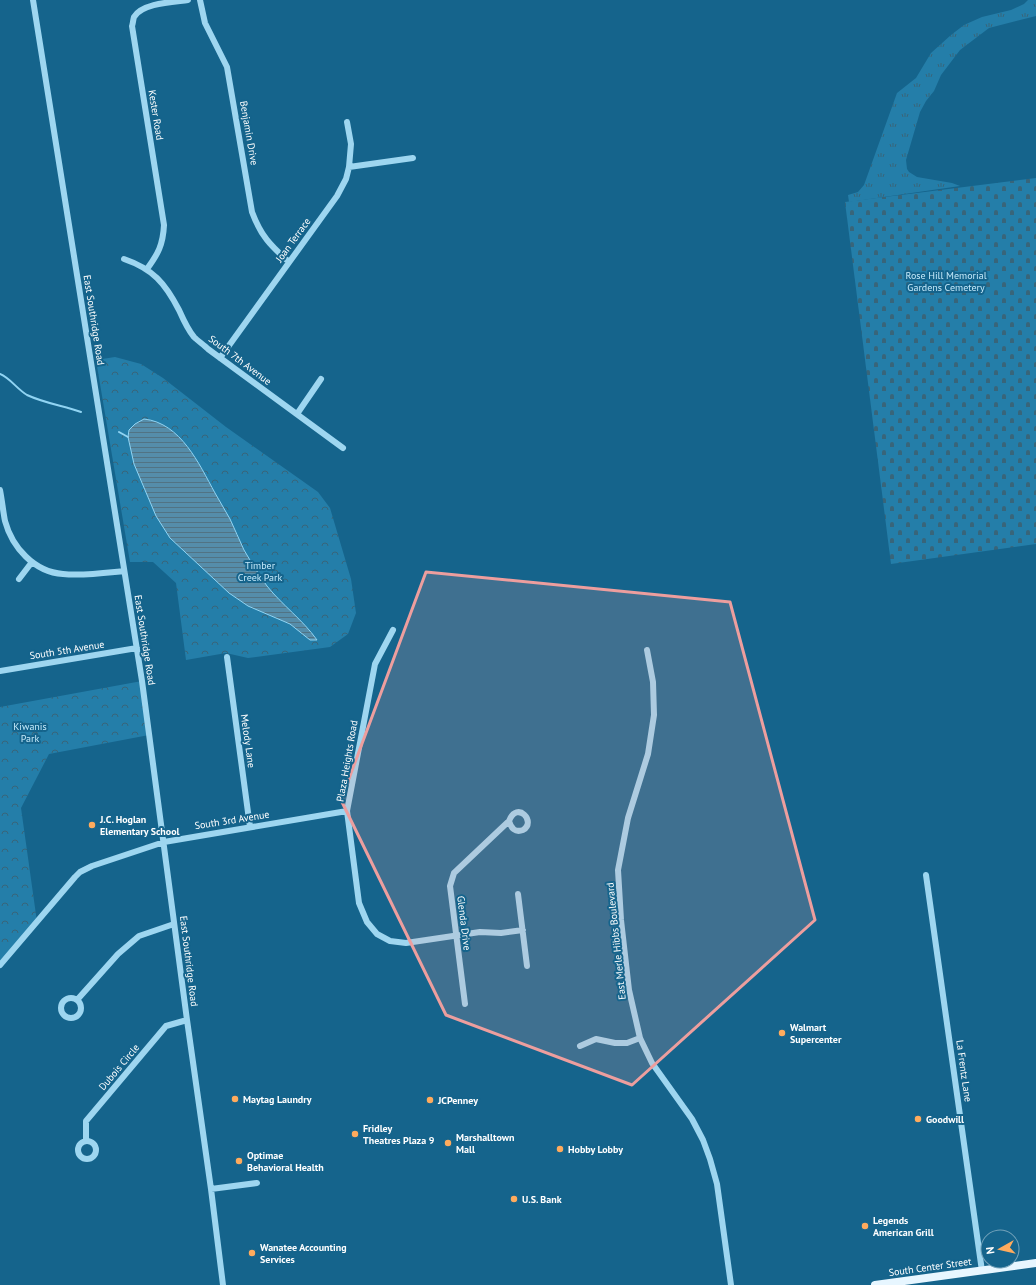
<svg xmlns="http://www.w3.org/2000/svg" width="1036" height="1285" viewBox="0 0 1036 1285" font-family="'PT Sans',sans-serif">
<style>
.grass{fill:url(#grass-tufts)}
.forest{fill:url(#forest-crowns)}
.cemetery{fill:url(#cemetery-stones)}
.water{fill:url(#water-rules);stroke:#90d4f3}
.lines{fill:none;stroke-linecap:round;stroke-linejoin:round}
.stream{stroke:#90d4f3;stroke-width:2}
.minor{stroke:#9ed6f0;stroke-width:6}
.major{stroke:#e7f6ff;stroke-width:8}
.marked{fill:#ed9e9e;fill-opacity:0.2;stroke:#ed9e9e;stroke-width:3;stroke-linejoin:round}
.poi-dot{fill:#ffab5d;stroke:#15648c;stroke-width:1.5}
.labels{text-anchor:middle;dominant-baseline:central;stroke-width:4;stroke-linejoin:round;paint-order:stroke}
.street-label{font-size:10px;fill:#fff;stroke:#15648c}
.park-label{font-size:10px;fill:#c5eafb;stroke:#15648c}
.poi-label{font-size:10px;font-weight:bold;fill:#fff;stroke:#15648c;text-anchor:start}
</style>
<defs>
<pattern id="grass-tufts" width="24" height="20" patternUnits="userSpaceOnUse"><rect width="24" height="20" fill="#247ea9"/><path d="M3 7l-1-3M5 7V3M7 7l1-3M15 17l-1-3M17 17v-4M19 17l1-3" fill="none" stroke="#38657a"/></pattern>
<pattern id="forest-crowns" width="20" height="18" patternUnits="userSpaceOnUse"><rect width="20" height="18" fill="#247ea9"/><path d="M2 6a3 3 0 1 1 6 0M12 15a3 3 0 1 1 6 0" fill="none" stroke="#38657a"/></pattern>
<pattern id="cemetery-stones" width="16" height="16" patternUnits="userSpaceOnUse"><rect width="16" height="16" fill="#247ea9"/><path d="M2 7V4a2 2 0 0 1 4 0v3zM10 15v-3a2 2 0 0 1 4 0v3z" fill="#38657a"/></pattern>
<pattern id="water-rules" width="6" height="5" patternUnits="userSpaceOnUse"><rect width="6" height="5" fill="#558daa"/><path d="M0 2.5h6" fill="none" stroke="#517384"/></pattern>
</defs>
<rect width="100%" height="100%" fill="#15648c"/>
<path class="grass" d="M1028,0H1036V16L989,28L960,50L941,75L934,91L926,101L920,112L906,160L907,169L909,172L917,177L952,183L960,186L849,202L848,195L858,192L864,185L897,93L916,78L931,53L951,35L964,25L982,17L1011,10L1024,4Z"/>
<path class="forest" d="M115,357L141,364L163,378L226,427L318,492L330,508L351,579L356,613L348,634L330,647L248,658L226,653L186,660L176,583L153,562H130L96,360Z
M142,681L149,735L49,754L21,808L37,922L0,965V707Z"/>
<path class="cemetery" d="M1036,178V544L891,564L845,202Z"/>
<path class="water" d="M144,419C181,423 199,464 215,493C220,502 225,510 230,519C235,529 239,540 244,550C251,562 259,575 267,586C282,605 303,620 317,640H310L290,624L248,606L229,593L170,538L156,516L134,464L128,437L129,430L135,424Z"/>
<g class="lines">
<path class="stream" d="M0,374C10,378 17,389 27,395C44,403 64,406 81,412
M119,432L128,437"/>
<path class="minor" d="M33,0L142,681L187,1020L211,1189L223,1285
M200,0L205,23L227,67L252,212C261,236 270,245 289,262
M349,167L413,158
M124,259C153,269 165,283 179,310C183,319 188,330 194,337C198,341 204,345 208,349L343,448
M147,269C158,254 163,245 164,225L132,26C133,24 133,20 134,17C142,3 174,2 188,0
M220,358L337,196L346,179L349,167L351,144L347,122
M297,414L321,379
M0,490C2,500 3,511 5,521C12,547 34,572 63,574C83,576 104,573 124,571
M19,579L32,562
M393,630L375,664L347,811L359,903L367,922L377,934L390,941L406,943L480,932L501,933L523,930
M647,650L653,682L654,715L648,754L628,818L618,870L621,920L629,990L640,1038L652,1063L692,1119L703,1140L710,1159L717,1184L731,1285
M227,657L250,827
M0,671L137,648
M926,875L982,1271
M518,894L527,966
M0,965L75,877L80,872L92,866L164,842L347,811
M61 1008a10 10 0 1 1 20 0a10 10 0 1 1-20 0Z
M77,1000L118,954L139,936L174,924
M465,1004L450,886L454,873L509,821C517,800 537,822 523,830C515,833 511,828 509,821
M580,1046L596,1039L615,1043H627L640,1038
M78 1150a9 9 0 1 1 18 0a9 9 0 1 1-18 0Z
M86,1141V1121L166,1026L187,1020
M211,1189L257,1183"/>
<path class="major" d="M875,1285L1036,1263"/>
</g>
<path class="marked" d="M426,572L730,602L815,920L632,1085L446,1015L341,800Z"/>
<g class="poi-dot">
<circle cx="92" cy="825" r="4"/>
<circle cx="782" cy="1033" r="4"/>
<circle cx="235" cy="1099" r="4"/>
<circle cx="430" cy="1100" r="4"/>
<circle cx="918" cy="1119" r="4"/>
<circle cx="355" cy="1134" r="4"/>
<circle cx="448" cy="1143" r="4"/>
<circle cx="560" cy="1149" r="4"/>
<circle cx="239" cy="1161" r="4"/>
<circle cx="514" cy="1199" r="4"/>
<circle cx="865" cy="1226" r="4"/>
<circle cx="252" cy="1253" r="4"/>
</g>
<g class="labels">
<g class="street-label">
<text transform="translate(156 115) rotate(81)">Kester Road</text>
<text transform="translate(249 133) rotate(80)">Benjamin Drive</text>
<text transform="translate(293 240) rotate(-54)">Joan Terrace</text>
<text transform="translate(94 320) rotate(81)">East Southridge Road</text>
<text transform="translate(240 360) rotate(37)">South 7th Avenue</text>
<text transform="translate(145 640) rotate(81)">East Southridge Road</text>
<text transform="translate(67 650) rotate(-9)">South 5th Avenue</text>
<text transform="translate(248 741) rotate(82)">Melody Lane</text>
<text transform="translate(347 761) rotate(-80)">Plaza Heights Road</text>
<text transform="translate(232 820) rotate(-9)">South 3rd Avenue</text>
<text transform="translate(464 923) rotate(83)">Glenda Drive</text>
<text transform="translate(616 941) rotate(-96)">East Merle Hibbs Boulevard</text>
<text transform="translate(189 961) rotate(83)">East Southridge Road</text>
<text transform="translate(119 1067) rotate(-50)">Dubois Circle</text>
<text transform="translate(964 1071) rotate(82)">La Frentz Lane</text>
<text transform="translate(930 1267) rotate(-8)">South Center Street</text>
</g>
<g class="park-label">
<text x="946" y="275">Rose Hill Memorial<tspan x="946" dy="12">Gardens Cemetery</tspan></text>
<text x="260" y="565">Timber<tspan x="260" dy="12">Creek Park</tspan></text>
<text x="30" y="726">Kiwanis<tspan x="30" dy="12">Park</tspan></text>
</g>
<g class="poi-label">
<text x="100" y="819">J.C. Hoglan<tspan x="100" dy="12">Elementary School</tspan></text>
<text x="790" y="1027">Walmart<tspan x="790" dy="12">Supercenter</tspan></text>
<text x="243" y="1099">Maytag Laundry</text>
<text x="438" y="1100">JCPenney</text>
<text x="926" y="1119">Goodwill</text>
<text x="363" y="1128">Fridley<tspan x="363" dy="12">Theatres Plaza 9</tspan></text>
<text x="456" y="1137">Marshalltown<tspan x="456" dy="12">Mall</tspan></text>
<text x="568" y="1149">Hobby Lobby</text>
<text x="247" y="1155">Optimae<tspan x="247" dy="12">Behavioral Health</tspan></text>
<text x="522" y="1199">U.S. Bank</text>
<text x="873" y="1220">Legends<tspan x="873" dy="12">American Grill</tspan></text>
<text x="260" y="1247">Wanatee Accounting<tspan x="260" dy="12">Services</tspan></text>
</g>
</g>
<g transform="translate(1000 1249) rotate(262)"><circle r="19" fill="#15648c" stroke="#73a2ba"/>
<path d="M0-3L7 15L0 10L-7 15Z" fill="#ffab5d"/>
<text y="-6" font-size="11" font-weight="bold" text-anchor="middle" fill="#ffffff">N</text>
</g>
</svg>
